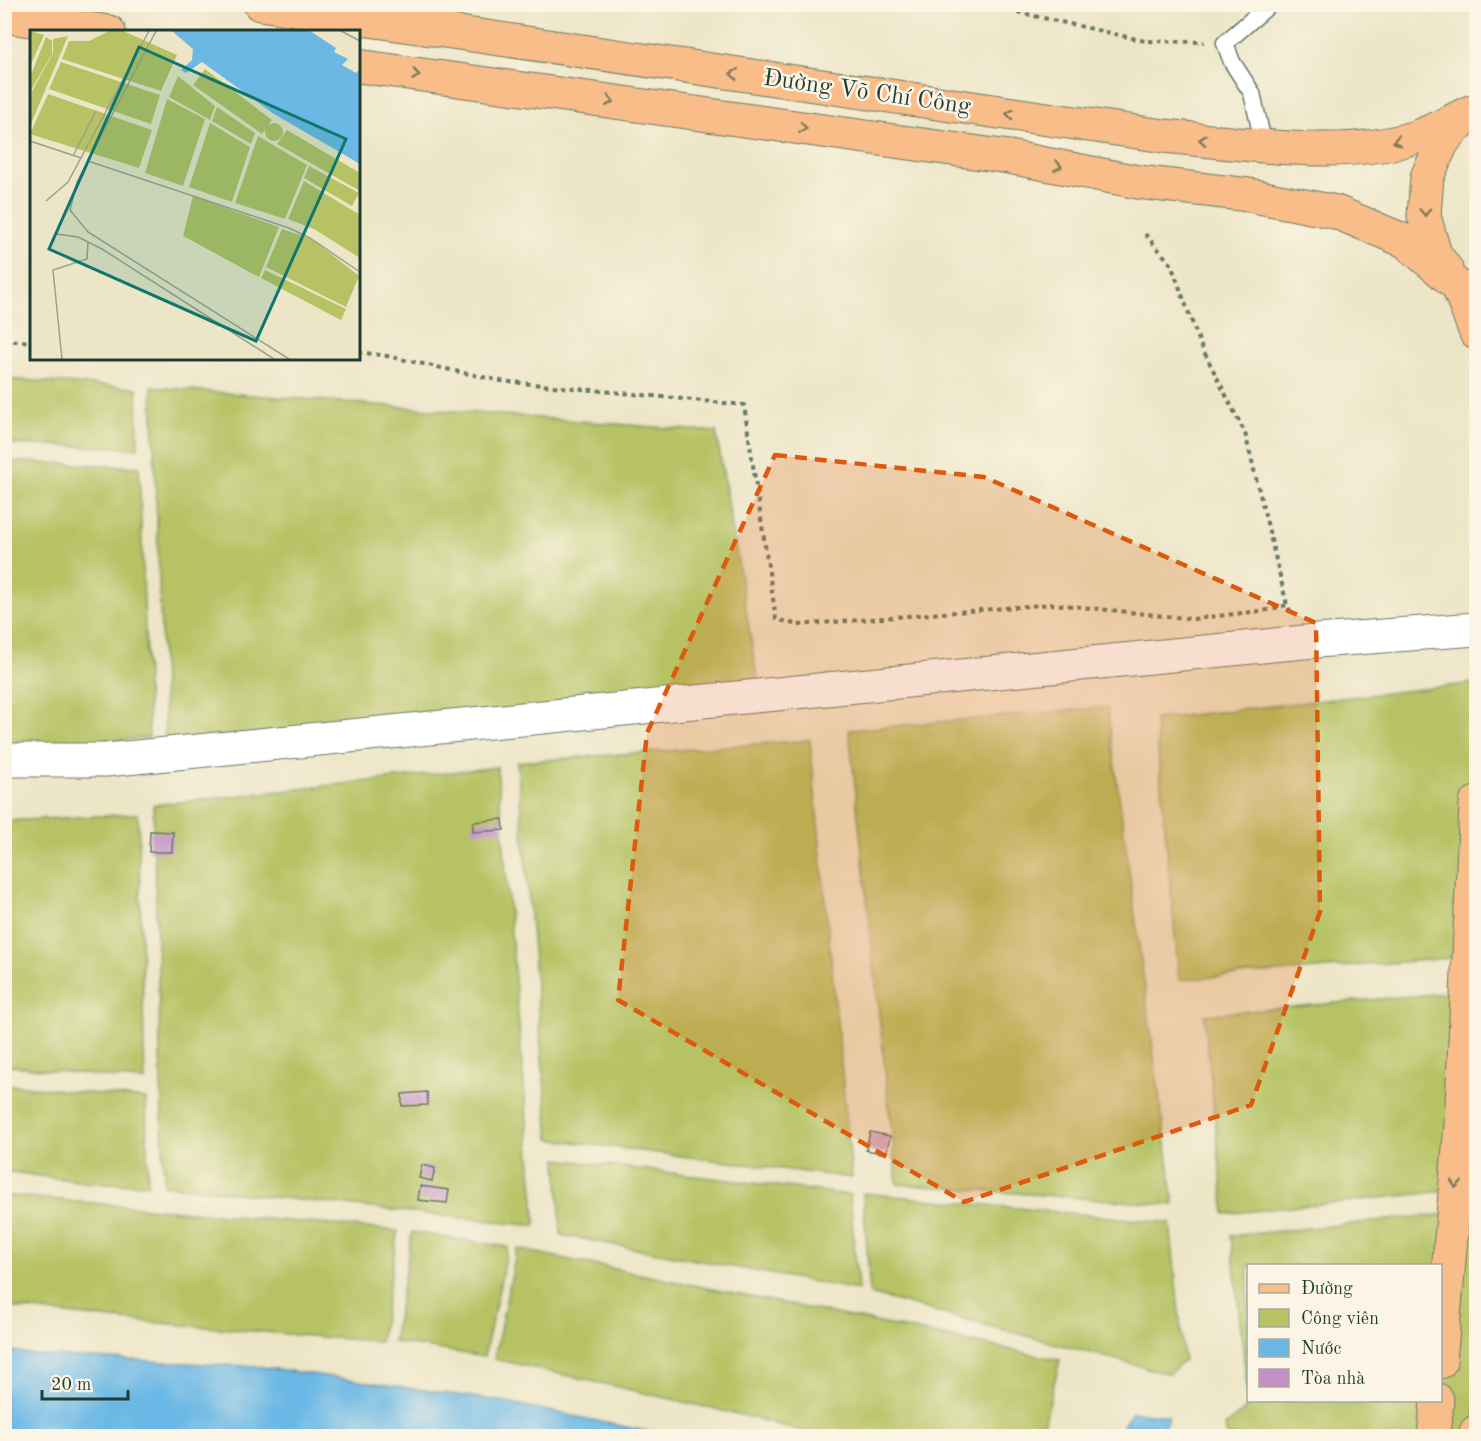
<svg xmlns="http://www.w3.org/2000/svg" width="1481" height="1441" viewBox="0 0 1481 1441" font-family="'Old Standard TT',serif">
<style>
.green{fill:#b6c263;stroke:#6a804c;stroke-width:1.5;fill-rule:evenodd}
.water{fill:#6bb8e5;stroke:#457a8c;stroke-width:1.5}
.building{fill:#c491c6}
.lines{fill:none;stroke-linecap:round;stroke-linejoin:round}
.service-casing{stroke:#677867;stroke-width:19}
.minor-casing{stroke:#677867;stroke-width:35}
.primary-casing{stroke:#677867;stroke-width:35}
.path{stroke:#677867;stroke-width:4;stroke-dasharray:4.5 4.5;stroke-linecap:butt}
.service{stroke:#fff;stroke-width:16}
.minor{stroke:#fff;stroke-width:33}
.primary{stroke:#f8bd89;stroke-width:33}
.oneway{stroke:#81775a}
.marked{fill:#de580e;fill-opacity:0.2;stroke:#de580e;stroke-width:4.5;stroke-dasharray:12 8;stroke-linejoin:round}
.labels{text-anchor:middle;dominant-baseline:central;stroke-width:5;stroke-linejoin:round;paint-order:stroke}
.street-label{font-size:24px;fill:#1f3d34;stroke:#fcf5e5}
.inset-road{fill:none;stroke:#9aa28c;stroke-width:1.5}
.view{fill:#0f766e;fill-opacity:0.15;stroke:#0f766e;stroke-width:3}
.inset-edge{fill:none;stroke:#1f3d34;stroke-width:3}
</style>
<rect width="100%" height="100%" fill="#fcf5e5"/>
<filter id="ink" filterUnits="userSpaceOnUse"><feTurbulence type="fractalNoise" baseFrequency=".0167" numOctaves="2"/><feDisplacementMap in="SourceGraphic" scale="12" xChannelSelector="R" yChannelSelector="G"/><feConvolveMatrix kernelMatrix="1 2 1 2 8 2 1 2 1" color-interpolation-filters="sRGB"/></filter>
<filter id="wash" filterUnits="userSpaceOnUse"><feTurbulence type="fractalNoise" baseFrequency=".008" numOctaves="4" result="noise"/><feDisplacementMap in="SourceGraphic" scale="24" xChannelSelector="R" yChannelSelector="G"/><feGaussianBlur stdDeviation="1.35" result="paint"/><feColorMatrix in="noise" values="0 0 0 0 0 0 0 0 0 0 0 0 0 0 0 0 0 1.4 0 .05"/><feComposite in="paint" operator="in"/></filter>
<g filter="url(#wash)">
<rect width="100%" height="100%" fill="#ece5c6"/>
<path class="green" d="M5,379L137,388L138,448L5,444Z
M152,387L716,432L761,699L165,740Z
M5,461L139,467L149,738L5,749Z
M1476,683V956L1179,980L1155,719Z
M1107,707L1174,1205L897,1184L849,730Z
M810,740L852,1178L549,1139L517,762Z
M497,767L536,1226L164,1185L153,805Z
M138,814L145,1081L5,1065V821Z
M1476,990V1188L1225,1214L1204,1015Z
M5,1084L146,1099L148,1184L91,1183L5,1171Z
M557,1159L850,1195L858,1290L561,1235Z
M863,1193L1170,1223L1184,1361L1169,1374L870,1294Z
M5,1195L398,1231L380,1342L113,1319L5,1307Z
M1476,1211V1436H1227L1225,1426L1249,1406L1231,1236ZM1248,1266H1440V1400H1248Z
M412,1232L508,1247L484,1357L393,1342Z
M517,1249L1060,1360L1041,1436H821L750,1417L494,1359Z"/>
<path class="water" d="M5,1350L37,1355L262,1367L501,1401L669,1436H5Z
M1132,1412L1169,1416L1160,1436H1115Z"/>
<g id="blocks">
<path class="building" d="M503,819L504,830L473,832V822Z
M150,831L173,832L172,852H149Z
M427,1092L428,1105L402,1106V1094Z
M870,1132L890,1136L886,1154L866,1150Z
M422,1165L435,1168L432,1181L419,1178Z
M420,1186L449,1190L447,1203L418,1200Z"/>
</g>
</g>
<g filter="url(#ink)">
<use href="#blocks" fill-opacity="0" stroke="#677867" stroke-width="1.5"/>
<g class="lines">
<defs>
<path id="service" d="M1264,146L1252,93L1232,62L1225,43L1270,4"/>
<path id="minor" d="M4,760H106L1304,642L1476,629"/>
<path id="primary" d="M260,4L1164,136C1239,143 1350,162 1421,135C1438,129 1454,119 1470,112
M4,16L109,32
M358,66L1009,157L1138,182L1249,195L1336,212L1405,241L1458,286L1476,333
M1446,269L1435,254L1424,216L1427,177L1443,141L1464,119
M1440,1362L1461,1125L1476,803
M1434,1436L1437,1400
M1476,1436V1432"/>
</defs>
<use href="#service" class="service-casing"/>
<use href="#minor" class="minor-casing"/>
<use href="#primary" class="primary-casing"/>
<path class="path" d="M982,4L1145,41L1204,42
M1145,234L1171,264L1200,344L1245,433L1287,605L1292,614
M4,340L32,342
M358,352L387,356L501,381L744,405L776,619L798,625L1053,604L1193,619L1268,610L1287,605"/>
<use href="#service" class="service"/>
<use href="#minor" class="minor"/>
<use href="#primary" class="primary"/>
</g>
<defs><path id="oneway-chevron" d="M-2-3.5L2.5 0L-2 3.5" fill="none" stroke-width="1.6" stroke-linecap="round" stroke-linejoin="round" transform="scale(1.5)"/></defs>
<g class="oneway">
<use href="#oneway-chevron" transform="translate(734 74) rotate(-172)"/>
<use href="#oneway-chevron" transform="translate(416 75) rotate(8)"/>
<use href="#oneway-chevron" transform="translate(610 101) rotate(8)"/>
<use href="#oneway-chevron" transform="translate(1010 114) rotate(-172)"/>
<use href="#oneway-chevron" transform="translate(803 128) rotate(8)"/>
<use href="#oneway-chevron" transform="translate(1203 140) rotate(-175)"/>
<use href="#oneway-chevron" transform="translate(1397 141) rotate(167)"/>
<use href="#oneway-chevron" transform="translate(1058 166) rotate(11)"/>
<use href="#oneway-chevron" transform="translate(1425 212) rotate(88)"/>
<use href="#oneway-chevron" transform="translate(1456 1184) rotate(95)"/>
</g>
</g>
<path class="marked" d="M775,455L984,477L1316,623L1320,912L1251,1105L964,1202L618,1000L647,733Z"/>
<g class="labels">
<g class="street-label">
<text transform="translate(867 93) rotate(8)">Đường Võ Chí Công</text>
</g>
</g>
<g transform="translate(30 30)">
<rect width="330" height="330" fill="#ece5c6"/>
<path d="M0,1L14,5L0,36ZM79,1H93L147,25L131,61L32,29L39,11H59ZM38,6L0,96V65L23,23V9ZM16,7L22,11V24L0,62V47ZM31,32L130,65L121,94L19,59ZM175,39L242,90L232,104L163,55ZM148,46L185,76L180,90L139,67ZM18,64L122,100L109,138L0,104ZM137,69L175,89L153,156L115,143ZM187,77L225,103L221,114L182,91ZM180,93L220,117L202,172L159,157ZM235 102a9 9 0 1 1 18 0a9 9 0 1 1-18 0ZM257,100L330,143V161L247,114ZM228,106L277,135L255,189L205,173ZM279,136L329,163L322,176L274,148ZM274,151L330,185V228L284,199L258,189ZM163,166L249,197L229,247L153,206ZM252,199L282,209L329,246L316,277L236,237ZM235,240L316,279L311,290L231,248Z" fill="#b6c263"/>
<path d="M142,1H280L306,18L304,22L318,29L312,35L326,43L330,39V134L244,84L172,32L156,43L151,40L162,30L163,19Z" fill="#6bb8e5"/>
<path class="inset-road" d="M126,1L47,152L40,180L58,202L259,329M311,1L330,11M0,111L51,128M43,126L66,81M58,131L259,198L280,208L330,242M16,171L38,152L119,1M27,204L48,207L72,219L244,329M32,329L23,240L57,229L58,212"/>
<path class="view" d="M109,17L316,109L226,311L19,219Z"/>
<rect width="330" height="330" class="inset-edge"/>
</g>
<rect width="1481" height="1441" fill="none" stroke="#fcf5e5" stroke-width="24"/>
<rect x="1247" y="1264" width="195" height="138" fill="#fcf5e5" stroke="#a4ab9e" stroke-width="1.5"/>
<rect x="1259" y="1284" width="30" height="9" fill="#f8bd89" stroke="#a4ab9e" stroke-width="1.5"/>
<text x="1301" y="1294" font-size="18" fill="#1f3d34">Đường</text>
<rect x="1259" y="1309" width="30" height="18" fill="#b6c263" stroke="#a4ab9e" stroke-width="1.5"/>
<text x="1301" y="1324" font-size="18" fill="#1f3d34">Công viên</text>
<rect x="1259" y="1339" width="30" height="18" fill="#6bb8e5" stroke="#a4ab9e" stroke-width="1.5"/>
<text x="1301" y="1354" font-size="18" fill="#1f3d34">Nước</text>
<rect x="1259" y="1369" width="30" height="18" fill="#c491c6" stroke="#a4ab9e" stroke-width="1.5"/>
<text x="1301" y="1384" font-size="18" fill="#1f3d34">Tòa nhà</text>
<path d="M42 1390v9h86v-9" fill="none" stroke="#1f3d34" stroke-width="3"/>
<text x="51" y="1390" font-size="18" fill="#1f3d34" stroke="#fcf5e5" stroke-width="4.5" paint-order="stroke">20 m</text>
</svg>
